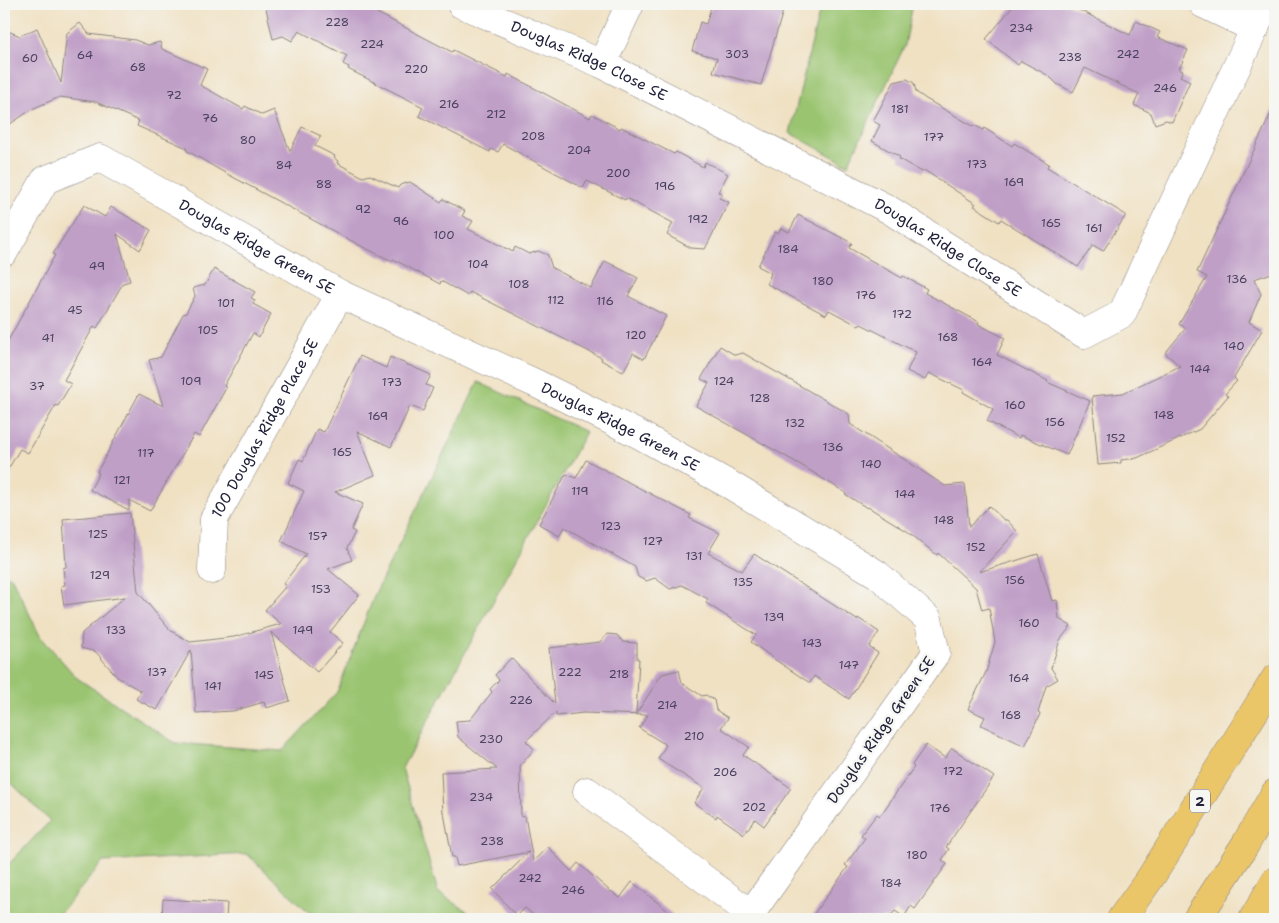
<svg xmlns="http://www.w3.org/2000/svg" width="1279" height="923" viewBox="0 0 1279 923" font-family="'Shantell Sans',sans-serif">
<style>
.green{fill:#9ac470;stroke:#5e7356}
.building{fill:#c09fc7}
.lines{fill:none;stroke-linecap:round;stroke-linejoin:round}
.street-casing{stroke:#89827f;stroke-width:29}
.highway-casing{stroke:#89827f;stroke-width:29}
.street{stroke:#fff;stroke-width:28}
.highway{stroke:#ebc669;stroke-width:28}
.labels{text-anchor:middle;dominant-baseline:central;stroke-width:5;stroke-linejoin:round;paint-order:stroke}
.number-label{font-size:12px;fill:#4a415e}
.shield{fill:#f6f6f2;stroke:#626272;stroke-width:1}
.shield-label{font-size:14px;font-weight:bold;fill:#22223b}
.street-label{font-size:15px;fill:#22223b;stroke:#f6f6f2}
</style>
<rect width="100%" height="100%" fill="#f6f6f2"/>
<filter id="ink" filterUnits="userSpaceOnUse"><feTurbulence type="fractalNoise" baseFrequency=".02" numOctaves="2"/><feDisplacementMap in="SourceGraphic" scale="10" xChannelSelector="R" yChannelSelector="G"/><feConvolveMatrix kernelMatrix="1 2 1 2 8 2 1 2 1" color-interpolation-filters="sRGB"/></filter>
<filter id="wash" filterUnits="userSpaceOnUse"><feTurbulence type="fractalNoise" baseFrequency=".0096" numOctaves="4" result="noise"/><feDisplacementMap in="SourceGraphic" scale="20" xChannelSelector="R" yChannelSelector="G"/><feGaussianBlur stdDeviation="1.12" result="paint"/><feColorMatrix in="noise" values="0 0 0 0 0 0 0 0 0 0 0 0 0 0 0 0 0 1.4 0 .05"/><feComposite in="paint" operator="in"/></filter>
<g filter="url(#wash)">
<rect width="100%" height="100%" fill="#f0e1c3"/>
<path class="green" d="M821,4H913L905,45L848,165L790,133Z
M478,382L586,432L402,768L438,892L479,919H316L247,854L103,862L55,919H4V869L50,821L4,776V573L12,578L40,636L77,678L175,743L282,751L337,692L375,594Z"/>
<g id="blocks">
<path class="building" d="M265,4H360L452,52L453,50L507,77L508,74L590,118L592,114L620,129L621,127L674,154L676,152L703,167L705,162L728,174L718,192L722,193L719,198L729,202L705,249L691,248L667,235L673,223L626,198L625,200L587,181L583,188L503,144L498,152L491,149L490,152L419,116L423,107L348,69L349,67L343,64L347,56L299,31L292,41L283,36L273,39Z
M712,4H781L779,9L783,11L761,85L713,72L717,58L692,51L700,22L706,24Z
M1015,4H1067L1130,35L1136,21L1160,32L1157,37L1188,50L1179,69L1183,71L1180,76L1190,81L1172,122L1166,120L1155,124L1151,113L1134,105L1139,94L1085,68L1073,92L1057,84L1049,76L1021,61L1018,65L986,39Z
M80,23L89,34L135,40L148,45L160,42L162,49L207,69L200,85L243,109L245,106L262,115L274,110L290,151L302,127L321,136L315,146L335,156L334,158L338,161L337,163L363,177L370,175L398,188L400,185L410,182L441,202L443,199L465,211L462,216L473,221L468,229L513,252L515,247L529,254L538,251L548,255L552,268L591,288L605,261L638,278L628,296L666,316L644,359L633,353L623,372L601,360L602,358L470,292L468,296L441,281L440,284L393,259L392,261L361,246L218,169L186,150L187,148L137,126L139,121L96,102L60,97L34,108L4,128V42L8,31L20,36L37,28L61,83L67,33Z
M907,79L914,83L916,92L926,99L973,126L974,125L983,130L984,128L1012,146L1014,143L1049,164L1047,167L1126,215L1103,251L1093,245L1078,267L1001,219L999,222L974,206L976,204L924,170L922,172L899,159L900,157L872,141L880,125L873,121L894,82Z
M1275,105V272L1254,279L1261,294L1249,322L1262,330L1234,378L1237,381L1225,394L1228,396L1200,429L1137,458L1121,460V463L1098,465L1092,396L1123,393L1180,366L1165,353L1186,328L1179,324L1207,277L1197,272Z
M84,205L105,217L111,207L151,230L140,250L117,234L130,281L123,283L97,328L94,326L64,380L71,384L58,406L56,405L28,453L20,449L4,476V348L55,255L53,254Z
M798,215L852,243L849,248L902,278L903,276L927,289L925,293L979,322L978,324L1005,338L997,355L1048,381L1047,382L1090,401L1067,455L1020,435L1019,438L987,421L993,409L963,392L964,390L929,373L925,380L907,371L916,352L861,324L859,326L829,310L826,315L767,284L771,273L758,266L775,232L778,233L781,228L789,232Z
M214,269L255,292L251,298L255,300L253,304L271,314L259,337L253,333L224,386L226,388L199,437L194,434L150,511L129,500V510L90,490L99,473L97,472L139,394L163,406L149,360L161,357L183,314L186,313L195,296L193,288L205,285Z
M720,346L735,355L743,353L849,414L850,424L945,486L965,484L969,527L989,506L1004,520H1007L1017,531L979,572L1038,554L1052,601L1057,600L1059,619L1071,626L1060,640L1051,668L1058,679L1046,686L1038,713L1040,714L1025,746L981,725L985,717L968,709L986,672L995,642L989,608L982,610L976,588L938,553L937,555L907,531L868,507L867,508L845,494L846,493L801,465L696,406L709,383L701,379Z
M360,356L386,368L390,357L431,375L426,385L433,388L423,411L410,406L391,447L357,431L375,475L335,492L363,504L351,530L355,532L347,548L352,560L328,569L359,595L330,632L343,643L317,672L271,632L290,701L266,708L264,702L233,711L196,713L191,650L157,710L136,699L141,691L117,677L96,652L81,648L82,633L125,597L64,605L61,586L65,585L63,568L66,567L63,519L130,513L138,592L170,630L190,642L234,637L281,624L265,610L286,586L283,584L306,554L281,541L304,491L288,483L299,459L303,461L317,429L324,432Z
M586,460L691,515L689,518L720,533L708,553L742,571L754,554L857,620L858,618L879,632L869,647L878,653L849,699L814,676L810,683L777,661L751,642L756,635L706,603L708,599L682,585L670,589L655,578L646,581L638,577L635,567L564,527L559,536L539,524L566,474L576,478Z
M607,634L617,635L623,642L637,643V659H639L636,714L662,674L679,670L682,683L702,696L706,695L714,700L716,710L728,718L721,728L749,747L743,755L791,788L764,826L755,819L744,834L717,815L716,818L694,803L704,788L658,759L666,745L639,728L648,715L583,713L556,716V712L526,741L534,749L520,766L521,817L525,816L533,861L548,847L571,871L578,863L611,892V891L620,898L632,882L678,919H538L525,908L517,916L492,889L529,852L457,866L455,857H452L444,813H443L441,772L497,769L458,737L456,721L470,720L492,692L490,689L499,680L495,675L511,658L555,704L549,648L600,642Z
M926,745L945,758L952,748L994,777L946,847L949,849L942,860L947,864L915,909L911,906L904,917L895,911L888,919H810L848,867L845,865L865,838L861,835L877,814L880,816L914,767L912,765Z
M163,899L227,903L226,919H162Z"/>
</g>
</g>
<g filter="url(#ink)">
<use href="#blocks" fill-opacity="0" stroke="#89827f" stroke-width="1"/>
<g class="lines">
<defs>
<g id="street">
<path id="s1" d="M461,4L602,64L888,209L1084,334L1122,314L1266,4"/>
<path d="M1203,4L1255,29"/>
<path d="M602,64L630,4"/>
<path id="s2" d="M4,252L45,180L100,158L340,294L537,384L640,435L732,486L877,574L928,619L936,653L747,919"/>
<path id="s3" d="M212,570L214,519L340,294"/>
<path d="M587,791L751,914"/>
</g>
<path id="highway" d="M1121,919L1151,877L1275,679
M1197,919L1245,845L1275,793
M1253,919L1275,881"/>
</defs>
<use href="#street" class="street-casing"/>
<use href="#highway" class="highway-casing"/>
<use href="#street" class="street"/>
<use href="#highway" class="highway"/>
</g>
</g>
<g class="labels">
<g class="number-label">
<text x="337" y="22">228</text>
<text x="1021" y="28">234</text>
<text x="372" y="44">224</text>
<text x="737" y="54">303</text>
<text x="1128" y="54">242</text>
<text x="85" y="55">64</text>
<text x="1070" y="57">238</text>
<text x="30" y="58">60</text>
<text x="138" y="67">68</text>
<text x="416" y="69">220</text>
<text x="1165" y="88">246</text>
<text x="174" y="95">72</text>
<text x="449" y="104">216</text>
<text x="900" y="109">181</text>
<text x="496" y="114">212</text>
<text x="210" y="118">76</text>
<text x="533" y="136">208</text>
<text x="934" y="137">177</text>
<text x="248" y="140">80</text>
<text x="579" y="150">204</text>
<text x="977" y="164">173</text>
<text x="284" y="165">84</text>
<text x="618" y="173">200</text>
<text x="1014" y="182">169</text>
<text x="324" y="184">88</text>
<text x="665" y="186">196</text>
<text x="363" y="209">92</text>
<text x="698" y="219">192</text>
<text x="401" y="221">96</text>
<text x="1051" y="223">165</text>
<text x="1094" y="228">161</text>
<text x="444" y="235">100</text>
<text x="788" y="249">184</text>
<text x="478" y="264">104</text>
<text x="97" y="266">49</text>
<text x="1237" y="279">136</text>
<text x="823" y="281">180</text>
<text x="519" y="284">108</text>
<text x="866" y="295">176</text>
<text x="556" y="300">112</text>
<text x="605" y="301">116</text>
<text x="226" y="303">101</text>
<text x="75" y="310">45</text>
<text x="902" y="314">172</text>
<text x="208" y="330">105</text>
<text x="636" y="335">120</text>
<text x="948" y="337">168</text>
<text x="48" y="338">41</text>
<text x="1234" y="346">140</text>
<text x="982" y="362">164</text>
<text x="1200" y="369">144</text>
<text x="191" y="381">109</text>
<text x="724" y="381">124</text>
<text x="392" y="382">173</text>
<text x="37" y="386">37</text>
<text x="760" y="398">128</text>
<text x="1015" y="405">160</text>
<text x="1164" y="415">148</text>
<text x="378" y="416">169</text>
<text x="1055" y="422">156</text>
<text x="795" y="423">132</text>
<text x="1116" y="438">152</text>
<text x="833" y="447">136</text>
<text x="342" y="452">165</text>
<text x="146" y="453">117</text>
<text x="871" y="464">140</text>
<text x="122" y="480">121</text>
<text x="580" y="491">119</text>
<text x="905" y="494">144</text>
<text x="944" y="520">148</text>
<text x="611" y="526">123</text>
<text x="98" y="534">125</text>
<text x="318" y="536">157</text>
<text x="653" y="541">127</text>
<text x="976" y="547">152</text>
<text x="694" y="556">131</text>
<text x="100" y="575">129</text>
<text x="1015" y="580">156</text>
<text x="743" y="582">135</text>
<text x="321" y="589">153</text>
<text x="774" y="617">139</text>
<text x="1029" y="623">160</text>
<text x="116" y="630">133</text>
<text x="303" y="630">149</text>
<text x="812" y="643">143</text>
<text x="849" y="665">147</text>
<text x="157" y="672">137</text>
<text x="570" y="672">222</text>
<text x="619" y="674">218</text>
<text x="264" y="675">145</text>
<text x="1019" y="678">164</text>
<text x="213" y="686">141</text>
<text x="521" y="700">226</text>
<text x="667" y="705">214</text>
<text x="1011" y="715">168</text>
<text x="694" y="736">210</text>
<text x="491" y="739">230</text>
<text x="953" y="771">172</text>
<text x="725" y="772">206</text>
<text x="481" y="797">234</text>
<text x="754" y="807">202</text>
<text x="940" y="808">176</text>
<text x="492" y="841">238</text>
<text x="917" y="855">180</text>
<text x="530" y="878">242</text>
<text x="891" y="883">184</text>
<text x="573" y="890">246</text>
</g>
<rect class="shield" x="1190" y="789.5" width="20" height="23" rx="4"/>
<g class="shield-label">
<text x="1200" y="801">2</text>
</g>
<g class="street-label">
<text stroke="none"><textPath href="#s1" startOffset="140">Douglas Ridge Close SE</textPath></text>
<text stroke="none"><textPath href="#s2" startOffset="322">Douglas Ridge Green SE</textPath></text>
<text stroke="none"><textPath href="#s1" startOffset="545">Douglas Ridge Close SE</textPath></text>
<text stroke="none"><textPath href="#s2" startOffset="728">Douglas Ridge Green SE</textPath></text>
<text stroke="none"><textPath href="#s3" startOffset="155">100 Douglas Ridge Place SE</textPath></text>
<text transform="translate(881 730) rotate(-55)">Douglas Ridge Green SE</text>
</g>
</g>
<rect width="1279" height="923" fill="none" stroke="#f6f6f2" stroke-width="20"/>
</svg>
